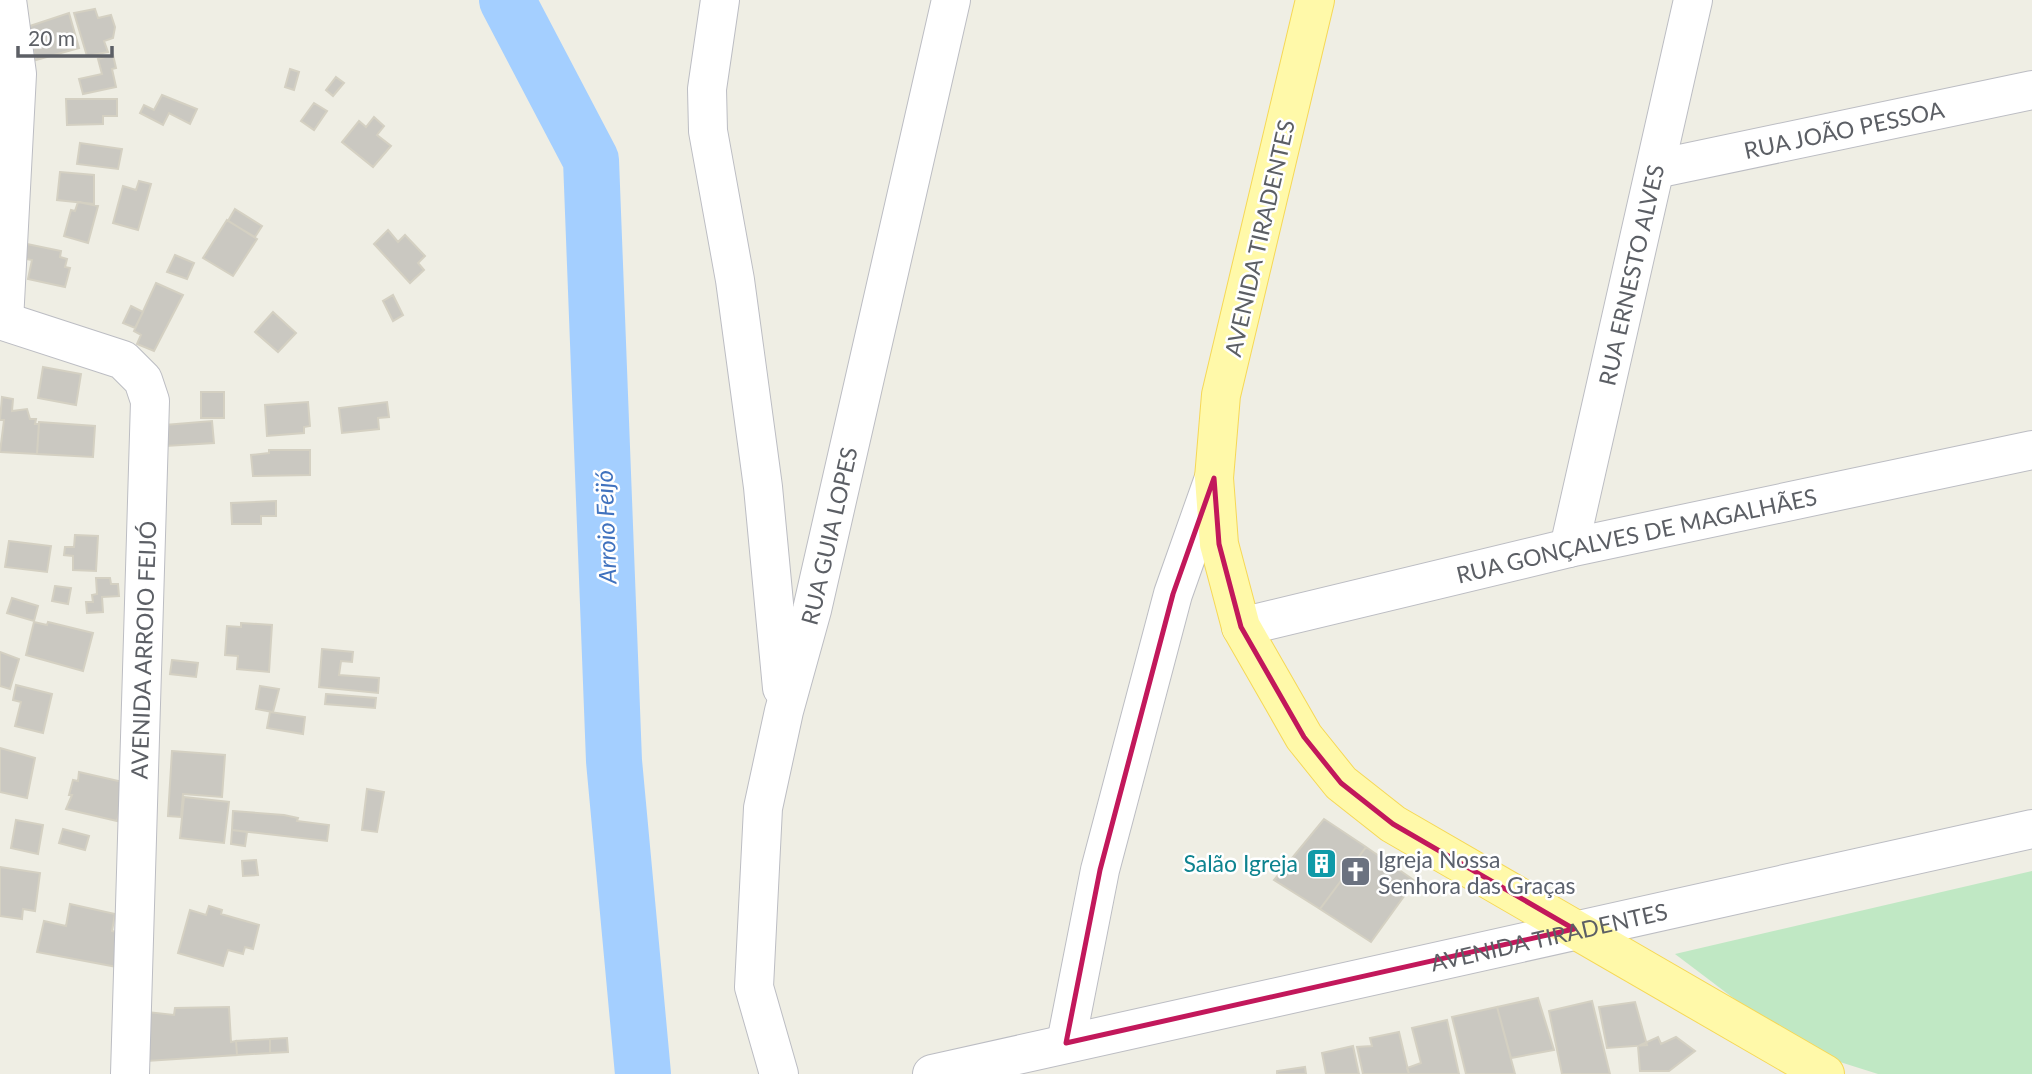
<svg xmlns="http://www.w3.org/2000/svg" width="2032" height="1074" viewBox="0 0 2032 1074" font-family="Lato,sans-serif">
<style>
.green{fill:#c0e8c4}
.lines{fill:none;stroke-linecap:round;stroke-linejoin:round}
.river{stroke:#a4cfff;stroke-width:56}
.building{fill:#cac8c1;stroke:#d4d0c2;stroke-width:2}
.minor-casing{stroke:#bcbdc3;stroke-width:40}
.major-casing{stroke:#f6d856;stroke-width:40}
.minor{stroke:#fff;stroke-width:38}
.major{stroke:#fff9a9;stroke-width:38}
.marked{fill:none;stroke:#c2185b;stroke-width:5;stroke-linejoin:round}
.labels{text-anchor:middle;dominant-baseline:central;stroke-width:5;stroke-linejoin:round;paint-order:stroke}
.street-label{font-size:23px;fill:#5c5f65;stroke:#fff}
.worship-label{font-size:23px;fill:#5b616d;stroke:#fff;text-anchor:start}
.culture-label{font-size:23px;fill:#0d838f;stroke:#fff;text-anchor:end}
.water-label{font-size:24px;font-style:italic;fill:#4072be;stroke:#fff}
</style>
<rect width="100%" height="100%" fill="#efeee4"/>
<path class="green" d="M2032,871V1074H1878L1802,1050L1675,954Z"/>
<g class="lines">
<path class="river" d="M507,0L591,160L614,761L643,1074"/>
</g>
<path class="building" d="M95,9L98,18L111,15L115,27L113,38L104,41L108,52L87,56L74,13Z
M69,13L79,48L36,60L27,27Z
M113,55L116,68L112,69L116,87L83,94L79,79L102,74L98,59Z
M290,69L299,72L294,90L285,87Z
M336,77L344,83L333,96L326,90Z
M162,95L197,109L190,124L169,113L163,125L140,113L144,105L154,110Z
M66,99H117V116H103V124L67,125Z
M314,103L327,111L314,130L301,121Z
M374,117L384,126L377,135L391,146L373,167L342,142L359,121L366,127Z
M80,143L122,149L118,169L77,164Z
M60,172L94,175V204L57,200Z
M139,181L151,184L138,230L113,223L123,186L136,190Z
M78,202L98,206L88,243L64,236L71,210L75,211Z
M235,209L262,226L255,237L228,221Z
M227,220L257,239L233,276L203,258Z
M388,230L398,242L405,235L425,256L418,263L424,270L410,283L374,244Z
M27,244L61,251L60,257L67,259L65,267L70,268L65,287L28,279L32,260L26,259Z
M175,255L194,263L187,279L167,272Z
M156,283L183,295L154,351L137,344L141,335L134,331Z
M393,295L403,315L393,321L383,301Z
M131,306L143,312L135,328L123,323Z
M273,312L296,333L278,352L255,332Z
M43,367L81,374L76,405L38,398Z
M201,392H224V418H201Z
M2,397L13,399L12,411L27,409L30,419H36L35,424H39L37,454L0,452L4,420H0Z
M308,402L310,426L304,427V433L267,436L265,405Z
M387,402L389,417L378,418L379,429L342,433L339,408Z
M212,421L214,443L166,446L165,425Z
M39,422L95,426L93,457L37,454Z
M269,450H310V475L253,476L251,455L269,453Z
M276,501V516H261V524H232L231,503Z
M75,535L98,536L96,571L73,570V556L64,555L65,547H74Z
M9,541L51,546L47,572L5,567Z
M96,578H110L111,584H118L119,596L102,597L103,612L87,613L86,602H93L92,595L97,594Z
M55,586L71,588L68,604L52,601Z
M12,598L38,606L34,621L7,613Z
M34,622L47,625L48,622L93,633L83,671L26,655Z
M241,623L272,625L269,672L237,669L238,656L225,655L227,626L241,627Z
M322,649L353,652L352,662L341,661L339,675L379,678L378,693L319,687Z
M0,652L19,659L10,689L0,686Z
M172,660L198,663L196,677L170,674Z
M16,685L52,694L43,733L15,726L21,702L13,700Z
M260,686L279,689L273,712L256,709Z
M326,694L376,698L375,708L325,704Z
M270,712L305,717L303,734L267,728Z
M0,748L35,758L27,798L0,792Z
M172,751L225,755L222,797L183,794L181,817L168,816Z
M79,772L127,783L117,821L66,809L72,795H69L73,780L78,781Z
M367,789L384,792L377,832L362,830Z
M184,797L229,802L224,843L180,838Z
M233,811L284,815L298,818L297,821L329,825L327,841L232,830Z
M1324,819L1366,847L1320,909L1274,880Z
M16,820L43,825L38,854L11,848Z
M63,829L89,836L85,850L59,843Z
M232,830L247,832L245,846L231,844Z
M1366,847L1415,881L1371,942L1320,909Z
M256,860L258,875L243,876L242,861Z
M0,867L40,873L35,911L23,909L22,919L0,916Z
M70,904L115,914L112,931L121,933L117,967L37,952L44,921L66,926Z
M209,906L222,910L221,914L259,925L253,949L245,947L243,954L228,950L223,966L178,953L190,910L206,915Z
M1538,998L1554,1050L1511,1058L1497,1007Z
M1592,1001L1610,1074H1562L1549,1011Z
M1635,1002L1647,1045L1607,1048L1599,1007Z
M229,1007L231,1042L236,1041L237,1055L147,1061L148,1012L174,1015L175,1008Z
M1497,1007L1515,1074H1466L1452,1017Z
M1447,1020L1459,1074H1409L1407,1068L1421,1063L1412,1028Z
M1399,1032L1409,1074H1363L1357,1047L1372,1046L1370,1038Z
M1658,1037L1661,1044L1676,1037L1695,1051L1669,1071H1640L1638,1046Z
M287,1038L288,1052L270,1053V1039Z
M270,1039V1053L237,1055L236,1041Z
M1353,1046L1359,1074H1326L1322,1053Z
M1305,1067L1306,1074H1277V1071Z"/>
<g class="lines">
<defs>
<g id="minor">
<path d="M720,0L707,89L708,131L735,280L763,487L782,688"/>
<path id="s1" d="M1656,169L2032,90"/>
<path d="M0,320L123,360L143,380L150,401L130,1074"/>
<path d="M4,321L17,74L7,0"/>
<path id="s2" d="M1569,548L1693,0"/>
<path id="s3" d="M1241,627L1569,548L2032,450"/>
<path d="M1066,1043L1100,870L1173,594L1214,478"/>
<path id="s4" d="M779,1074L754,987L763,808L784,711L812,610L951,0"/>
<path id="s5" d="M932,1074L2032,829"/>
</g>
<path id="major" d="M1315,0L1221,395L1214,478L1219,544L1241,627L1304,737L1341,783L1393,824L1825,1074"/>
</defs>
<use href="#minor" class="minor-casing"/>
<use href="#major" class="major-casing"/>
<use href="#minor" class="minor"/>
<use href="#major" class="major"/>
</g>
<path class="marked" d="M1214,478L1219,544L1241,627L1304,737L1341,783L1393,824L1574,929L1066,1043L1100,870L1173,594Z"/>
<defs>
<symbol id="building-square" viewBox="-11 -11 22 22"><rect x="-9" y="-9" width="18" height="18" rx="4" fill="#0f9aa8" stroke="#fff"/><path d="M-4-6H4V6H1V3H-1V6H-4ZM-2.5-4.3h1.7v1.8h-1.7ZM.8-4.3h1.7v1.8H.8ZM-2.5-1h1.7V.8h-1.7ZM.8-1h1.7V.8H.8Z" fill="#fff"/></symbol>
<symbol id="church-square" viewBox="-11 -11 22 22"><rect x="-9" y="-9" width="18" height="18" rx="4" fill="#6b7280" stroke="#fff"/><path d="M-1.2-6h2.4v3.5h3.3v2.4h-3.3V6h-2.4V-.1h-3.3v-2.4h3.3Z" fill="#fff"/></symbol>
</defs>
<g fill-rule="evenodd">
<use href="#building-square" x="1304" y="846" width="35" height="35"/>
<use href="#church-square" x="1338" y="854" width="35" height="35"/>
</g>
<g class="labels">
<g class="street-label">
<text stroke="none"><textPath href="#s1" startOffset="192">RUA JOÃO PESSOA</textPath></text>
<text transform="translate(1259 238) rotate(-77)">AVENIDA TIRADENTES</text>
<text stroke="none"><textPath href="#s2" startOffset="280">RUA ERNESTO ALVES</textPath></text>
<text stroke="none"><textPath href="#s4" startOffset="550">RUA GUIA LOPES</textPath></text>
<text stroke="none"><textPath href="#s3" startOffset="406">RUA GONÇALVES DE MAGALHÃES</textPath></text>
<text transform="translate(143 650) rotate(-88)">AVENIDA ARROIO FEIJÓ</text>
<text stroke="none"><textPath href="#s5" startOffset="632">AVENIDA TIRADENTES</textPath></text>
</g>
<g class="worship-label">
<text x="1378" y="859">Igreja Nossa<tspan x="1378" dy="26">Senhora das Graças</tspan></text>
</g>
<g class="culture-label">
<text x="1298" y="863">Salão Igreja</text>
</g>
<g class="water-label">
<text transform="translate(605 527) rotate(-92)">Arroio Feijó</text>
</g>
</g>
<path d="M18 46v10h94v-10" fill="none" stroke="#5c5f65" stroke-width="3.5"/>
<text x="28" y="46" font-size="21" fill="#5c5f65" stroke="#ffffff" stroke-width="5" paint-order="stroke">20 m</text>
</svg>
